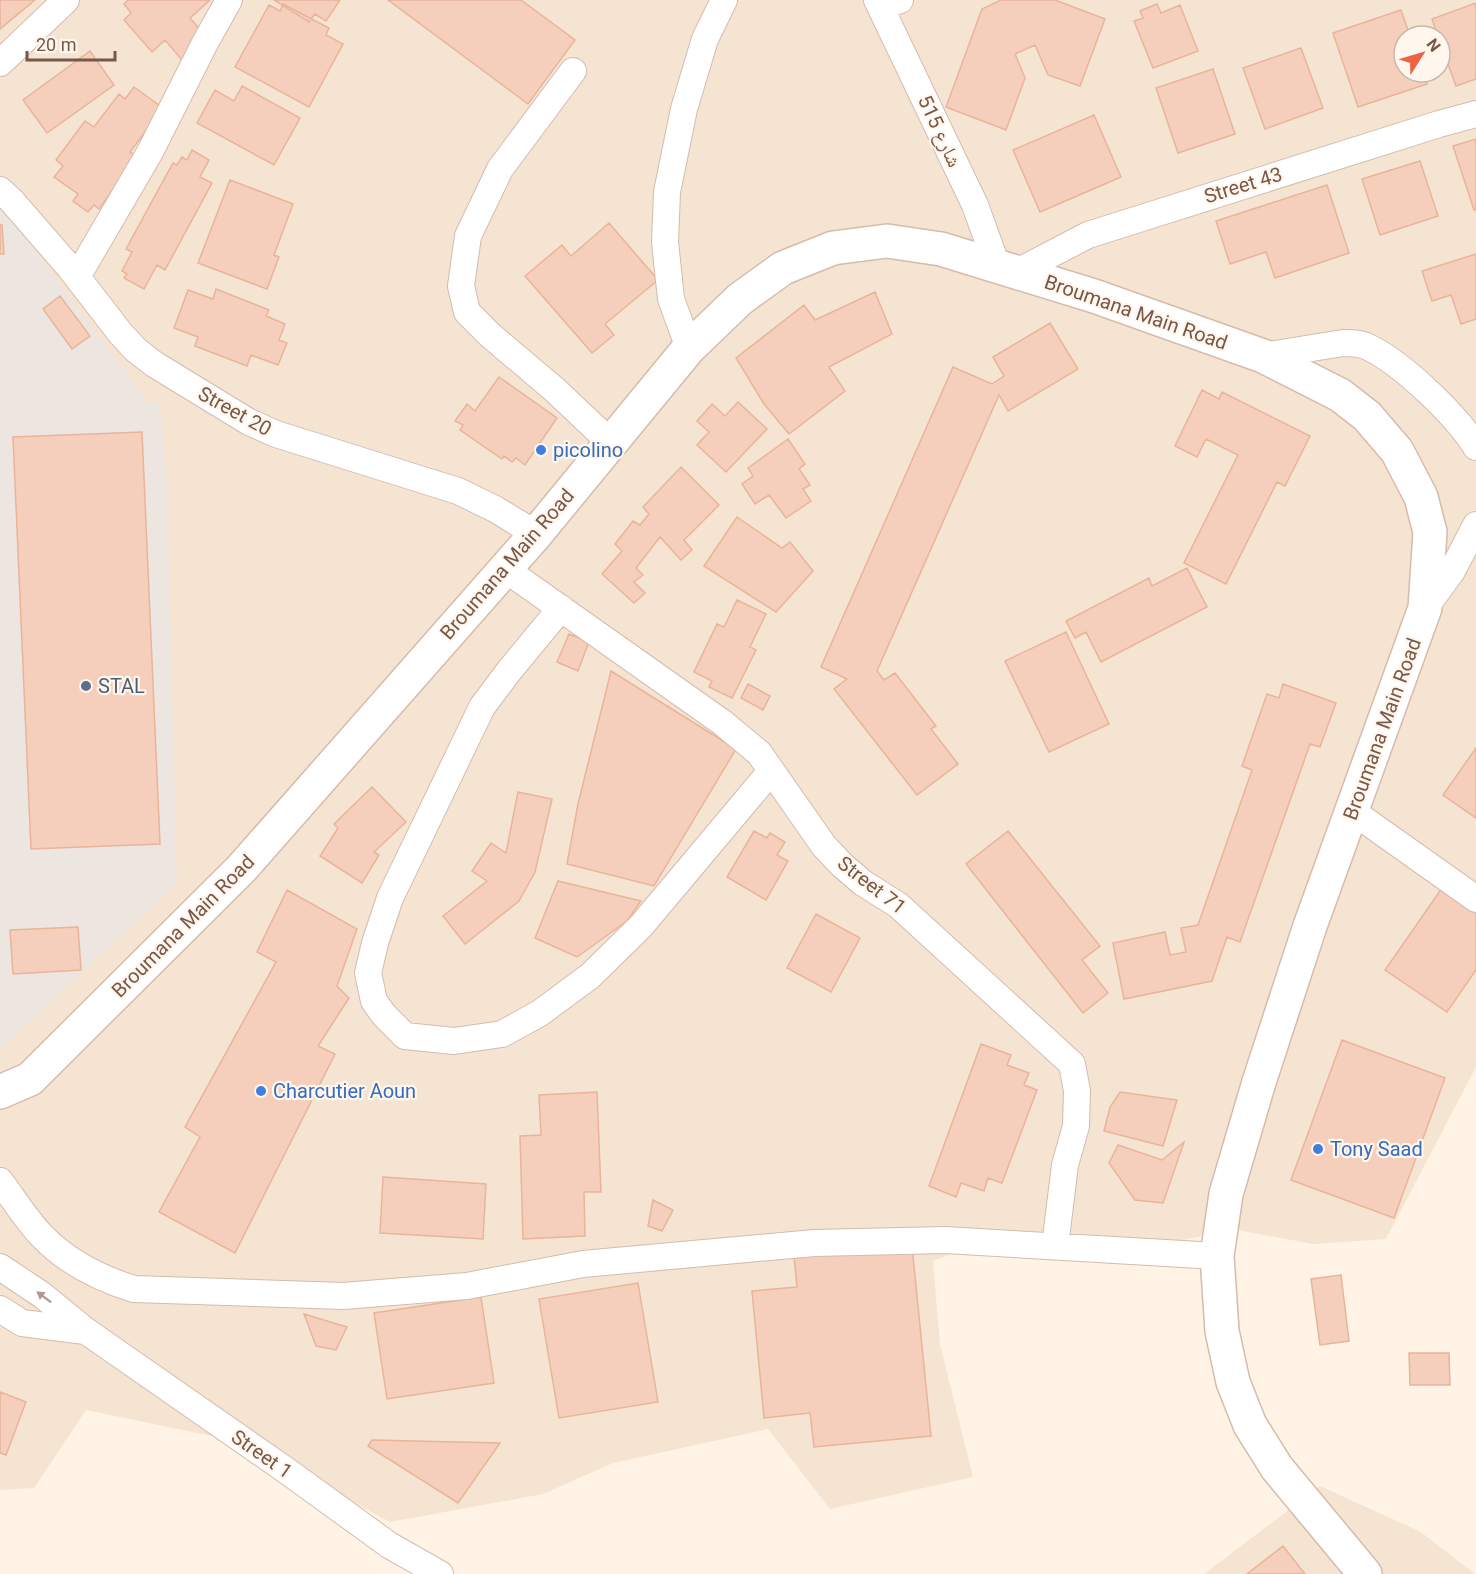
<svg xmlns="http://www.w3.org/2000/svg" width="1476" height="1574" viewBox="0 0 1476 1574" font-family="Roboto,'Noto Naskh Arabic',sans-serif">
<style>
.residential{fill:#f6e4d3;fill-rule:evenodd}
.industrial{fill:#ede5df}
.building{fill:#f5cfbb;stroke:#e8b49a;stroke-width:1.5}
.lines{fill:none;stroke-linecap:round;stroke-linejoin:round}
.street-casing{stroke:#d3bcad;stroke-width:28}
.secondary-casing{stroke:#d6bbaa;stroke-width:36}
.street{stroke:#fff;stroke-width:26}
.secondary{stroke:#fff;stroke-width:33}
.oneway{fill:#af9a91}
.shop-dot{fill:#3f7fe0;stroke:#fff7ed;stroke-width:2}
.service-dot{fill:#5c6f8a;stroke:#fff7ed;stroke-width:2}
.labels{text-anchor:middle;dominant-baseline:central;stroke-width:4.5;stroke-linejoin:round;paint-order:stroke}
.street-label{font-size:20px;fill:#795748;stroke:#fff7ed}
.shop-label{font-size:20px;fill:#366cbe;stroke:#fff7ed;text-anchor:start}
.service-label{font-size:20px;fill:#4e5e75;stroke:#fff7ed;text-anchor:start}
</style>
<rect width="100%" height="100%" fill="#fef3e5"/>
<path class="residential" d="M0,0H1476V1067L1386,1239L1313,1244L1237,1230L1160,1244L1086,1234L1008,1232L933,1261L940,1344L973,1477L830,1509L768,1429L613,1463L543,1494L390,1522L241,1442L86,1410L34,1488L0,1490ZM1404,36H1440V72H1404Z
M1320,1486L1421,1532L1475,1574H1204Z"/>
<path class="industrial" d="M0,205L149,403L160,404L167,489L177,883L0,1049Z"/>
<path class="building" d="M0,0H35L0,29Z
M128,0H210L190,18L203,33L189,46L193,51L182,60L165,40L152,52L124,20L131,13L124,4Z
M274,0H340L326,21L315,14L309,22Z
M388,0H521L575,40L528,104Z
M1001,0H1055L1105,19L1080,86L1048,75L1035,45L1015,54L1025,78L1006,130L946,107L982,9Z
M1476,3V79L1456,86L1440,42V36H1438L1432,19Z
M283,4L329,28L326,35L343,44L309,107L235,67L269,5L280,11Z
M1157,4L1161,13L1180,5L1198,51L1153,68L1134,21L1143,18L1140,11Z
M1401,10L1410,36H1404V72H1423L1427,84L1358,107L1333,33Z
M1301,48L1323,108L1265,129L1243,68Z
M90,51L114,85L47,133L23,100Z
M1213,69L1235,134L1178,153L1156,88Z
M242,86L300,118L274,165L197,123L215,90L234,101Z
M134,87L163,108L130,152L137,157L99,209L94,205L88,212L73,201L78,194L54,177L63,166L56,160L85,121L94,127L119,94L125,99Z
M1094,115L1121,177L1040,212L1013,150Z
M1476,139V210H1474L1453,146Z
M192,150L209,160L200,177L212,183L165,270L157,265L144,289L124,278L127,274L122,271L132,252L126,249L173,163L177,165L182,157L187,160Z
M1420,161L1438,216L1380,235L1362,179Z
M230,180L293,204L274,255L279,257L267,289L198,263Z
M1327,185L1349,253L1275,278L1266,252L1230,264L1216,221Z
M609,223L658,280L605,324L614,335L592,353L525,276L562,245L571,256Z
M0,225H2L4,254H0Z
M1476,254V319L1461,324L1451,295L1432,301L1422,271Z
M216,289L269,310L266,316L285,324L279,340L287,343L278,365L251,355L247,366L195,346L198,337L174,328L188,290L213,299Z
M875,292L892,334L829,367L845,391L789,434L764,404L736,358L804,305L815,320Z
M60,296L90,336L72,349L43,309Z
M1050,323L1078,369L1008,411L999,395L877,671L884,680L895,673L936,726L931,729L958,764L917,795L834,689L847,679L821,667L953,367L992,384L1004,376L993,357Z
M499,377L557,418L525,465L516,458L512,462L504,456L502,459L460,430L463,425L455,421L467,404L475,411Z
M1202,390L1219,399L1222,392L1310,436L1285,486L1277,482L1226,584L1184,563L1238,455L1206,439L1197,457L1175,446Z
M738,402L767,429L726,472L697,445L709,432L697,421L712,404L725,416Z
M142,432L160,844L31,849L13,437Z
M788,439L805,464L799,469L810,485L803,489L811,501L786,518L769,495L755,504L742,484L753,476L748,468Z
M681,467L719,505L684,540L692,550L681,560L660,537L636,568L643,575L634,582L645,593L634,603L602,574L622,551L615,544L633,521L640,525L649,514L643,507Z
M737,517L782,548L790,542L813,571L776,612L704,566Z
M1187,568L1207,607L1101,662L1086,632L1075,638L1066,621L1149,578L1152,586Z
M737,600L766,614L750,647L756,650L732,698L709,687L712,681L694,672L717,624L724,627Z
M1066,632L1109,724L1049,752L1005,661Z
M569,634L589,642L578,671L557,662Z
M611,671L736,749L654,886L567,864L578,804Z
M748,684L770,696L763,710L741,698Z
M1283,684L1336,703L1320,747L1310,744L1240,942L1227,937L1212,981L1124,999L1113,943L1165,932L1170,955L1186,952L1181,928L1198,925L1252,770L1242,766L1267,694L1279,698Z
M1476,748V818L1443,795Z
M372,787L406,822L374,852L379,855L362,883L320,856L338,828L334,824Z
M518,792L552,799L535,872L519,901L465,944L443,916L487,881L472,871L491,843L506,853Z
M754,831L767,838L770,833L785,842L777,855L788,861L766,900L727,877Z
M1008,831L1100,946L1082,960L1108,993L1083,1013L966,864Z
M558,881L641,901L627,921L577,957L535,938Z
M1442,888L1476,912V970L1447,1012L1385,970Z
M287,890L357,929L337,986L349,998L318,1046L335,1054L235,1253L159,1212L200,1137L185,1127L276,962L257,952Z
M816,914L860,938L831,992L787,968Z
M78,927L81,970L13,974L10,930Z
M1342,1040L1445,1078L1394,1218L1291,1180Z
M981,1044L1011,1055L1007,1065L1029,1073L1024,1085L1037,1090L1002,1183L988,1178L984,1191L961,1183L956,1197L929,1186Z
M597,1092L601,1192H584L585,1236L523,1239L520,1136L541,1135L539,1095Z
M1120,1092L1177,1100L1163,1146L1104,1131L1110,1107Z
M1184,1142L1163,1203L1135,1200L1109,1163L1118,1145L1162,1160Z
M383,1177L486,1184L483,1239L380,1233Z
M653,1200L673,1210L662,1231L648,1226Z
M912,1246L931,1436L814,1447L810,1413L764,1418L752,1291L797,1287L794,1256Z
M1341,1275L1349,1341L1320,1345L1311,1279Z
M638,1283L658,1402L559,1418L539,1299Z
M481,1297L494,1383L387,1399L374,1313Z
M304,1314L347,1327L336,1350L316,1346Z
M1409,1353H1449L1450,1385H1410Z
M0,1392L26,1402L6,1455L0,1453Z
M372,1440L500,1443L458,1503L368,1446Z
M1283,1546L1305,1574H1247Z"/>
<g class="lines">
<defs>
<path id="street" d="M877,0L975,205L997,266
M881,7L900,0
M0,63L66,0
M573,71L500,169L468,236L461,286L467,312L490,335L555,390L611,443
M0,190L11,200L70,268L121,334L136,350L154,364L249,422L276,434L458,491L495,509L536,534
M1017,272L1088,235L1439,124L1476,114
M77,277L150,152L205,43L229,0
M689,348L671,299L665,242L667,192L684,109L705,39L724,0
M1263,356L1343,343C1352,343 1362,343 1370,348C1403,364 1457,416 1476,447
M505,569L723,723L759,753L824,846L842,865L863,883L898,905L1072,1064L1077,1091L1076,1126L1065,1165L1055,1246
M561,608L509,671L482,707L390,898L375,943L368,973L374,1001L384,1015L405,1036L454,1041L502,1034L540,1013L590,976L641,926L771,771
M1425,608L1452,571L1476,525
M1352,811L1476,899
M0,1181C14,1199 26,1220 42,1236C67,1262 101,1279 134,1289L343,1296L467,1286L583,1264L814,1243L945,1240L1217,1256
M0,1267L42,1295L86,1331L287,1471L389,1545L440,1574
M0,1309L22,1323L85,1331"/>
<path id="secondary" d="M0,1092L30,1079L242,868L536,534L689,348L740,299L783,268L833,248L887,241L941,249L1094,296L1263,356L1340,395L1367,416L1397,451L1421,497L1430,532L1425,608L1310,926L1259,1082L1226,1194L1217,1256L1222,1331L1233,1382L1250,1425L1277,1468L1365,1574"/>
</defs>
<use href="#street" class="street-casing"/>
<use href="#secondary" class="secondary-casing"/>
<use href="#street" class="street"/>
<use href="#secondary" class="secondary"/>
</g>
<defs><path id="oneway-solid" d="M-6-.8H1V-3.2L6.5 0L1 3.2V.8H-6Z" transform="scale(1.5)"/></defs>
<use class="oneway" href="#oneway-solid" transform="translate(44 1297) rotate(-143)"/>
<g class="shop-dot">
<circle cx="541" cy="450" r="6"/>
<circle cx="261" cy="1091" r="6"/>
<circle cx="1318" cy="1149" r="6"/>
</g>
<circle class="service-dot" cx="86" cy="686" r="6"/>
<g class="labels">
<g class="street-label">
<text transform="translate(940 131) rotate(65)">شارع 515</text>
<text transform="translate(1243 185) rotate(-17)">Street 43</text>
<text transform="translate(1136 312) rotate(19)">Broumana Main Road</text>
<text transform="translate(235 411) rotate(29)">Street 20</text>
<text transform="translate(507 564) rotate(-49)">Broumana Main Road</text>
<text transform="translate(1382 729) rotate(-70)">Broumana Main Road</text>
<text transform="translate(872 885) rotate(38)">Street 71</text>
<text transform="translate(183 926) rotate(-45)">Broumana Main Road</text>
<text transform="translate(262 1454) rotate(35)">Street 1</text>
</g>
<g class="shop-label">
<text x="553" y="450">picolino</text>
<text x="273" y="1091">Charcutier Aoun</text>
<text x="1330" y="1149">Tony Saad</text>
</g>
<g class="service-label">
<text x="98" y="686">STAL</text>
</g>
</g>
<g transform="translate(1422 54) rotate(53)"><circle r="28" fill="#fff7ed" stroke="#c9b7ab" stroke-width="1.5"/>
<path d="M0-4.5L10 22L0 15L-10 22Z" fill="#ee6143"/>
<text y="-9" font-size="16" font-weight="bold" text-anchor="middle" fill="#795748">N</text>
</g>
<path d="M27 51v9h88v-9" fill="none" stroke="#795748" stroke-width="3"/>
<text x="36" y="51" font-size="18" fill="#795748" stroke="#fff7ed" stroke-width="4.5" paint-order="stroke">20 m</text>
</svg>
